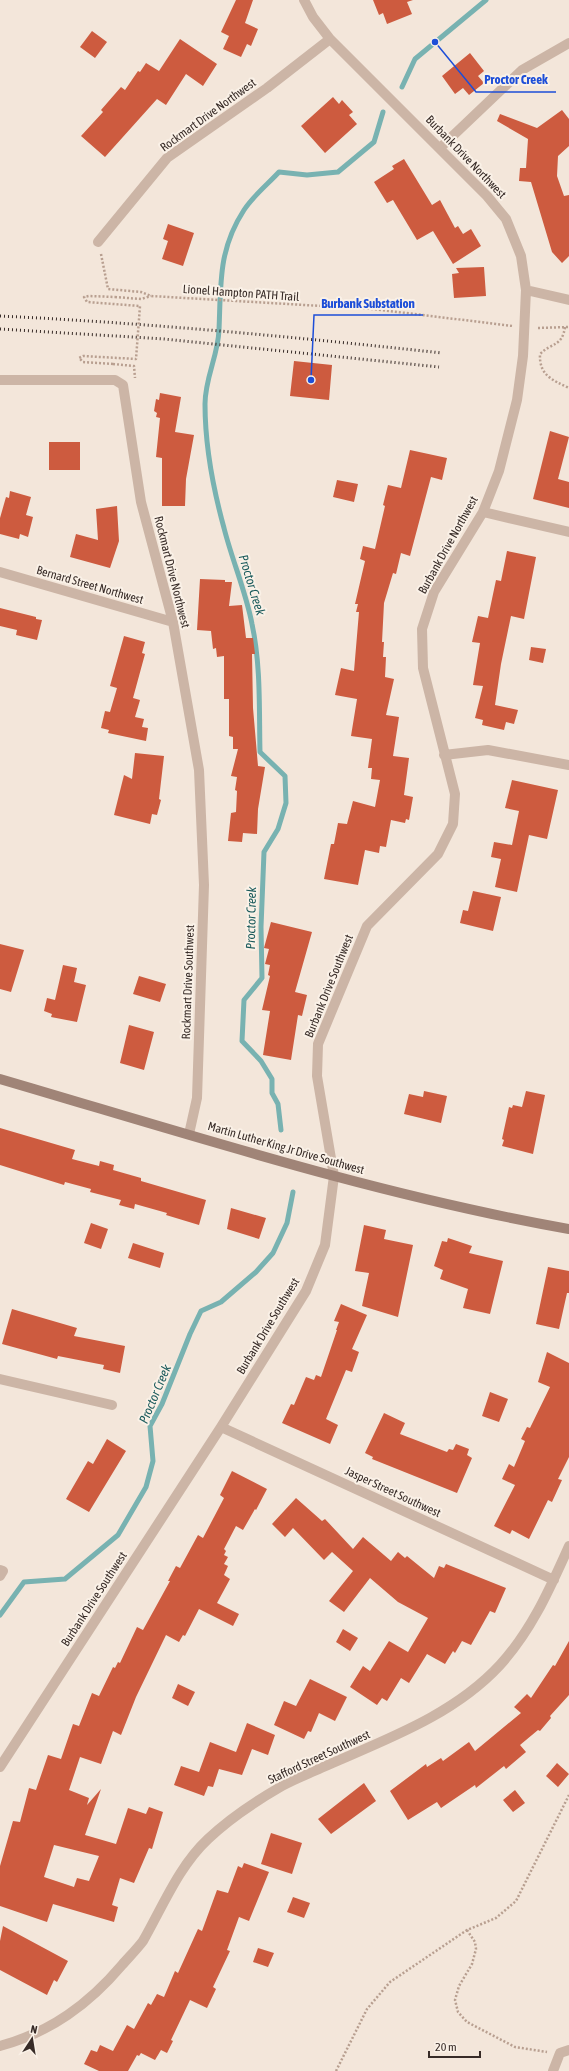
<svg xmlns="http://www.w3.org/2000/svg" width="569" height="2071" viewBox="0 0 569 2071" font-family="'Asap Condensed',sans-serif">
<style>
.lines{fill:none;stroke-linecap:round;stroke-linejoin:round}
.stream{stroke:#78b2b1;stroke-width:5}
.building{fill:#cd5b3f;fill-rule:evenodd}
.path{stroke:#b89f90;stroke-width:2.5;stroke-dasharray:2 2;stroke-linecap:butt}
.minor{stroke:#ccb5a6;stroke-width:10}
.secondary{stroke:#a08477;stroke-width:10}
.rail{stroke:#372b27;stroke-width:3;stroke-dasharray:1 3;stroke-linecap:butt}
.path-bridge{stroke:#b89f90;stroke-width:2.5;stroke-dasharray:2 2;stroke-linecap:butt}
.labels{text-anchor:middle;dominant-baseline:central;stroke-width:4;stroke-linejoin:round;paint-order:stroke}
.street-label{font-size:12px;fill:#372b27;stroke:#faf1e7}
.water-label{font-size:13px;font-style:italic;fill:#1a5a5b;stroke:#faf1e7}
.leader{fill:none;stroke:#1d4ed8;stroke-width:1.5}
.callout-dot{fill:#1d4ed8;stroke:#faf1e7;stroke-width:1.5}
.callout-label{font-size:13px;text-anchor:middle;font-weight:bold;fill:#1d4ed8;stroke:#faf1e7;stroke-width:4;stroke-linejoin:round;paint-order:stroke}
</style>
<rect width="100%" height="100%" fill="#f3e6da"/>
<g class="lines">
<path class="stream" d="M402,87L415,59L486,0
M281,1130L278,1104L272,1093V1079L261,1061L242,1041L244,1000L262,978L261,927L264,852L278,829L286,803L285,776L260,752C259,710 261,666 252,624C246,592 232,560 224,528C213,488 205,446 205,404C205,378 218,356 219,330C221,284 218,250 244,210C253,196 268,184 279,172L307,175L338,172L374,142L383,112
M0,1615L24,1582L65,1579L118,1535L146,1487L153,1461L150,1426L162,1404L190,1334L201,1311L221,1302L256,1272L273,1253L287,1223L293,1192"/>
</g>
<path class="building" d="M236,0H253L245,23L258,29L251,46L247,44L241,57L223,49L229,36L221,32Z
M373,0H413L407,2L412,14L387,24L383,13L379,15Z
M92,31L107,42L95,58L80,47Z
M180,39L217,64L203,86L186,74L166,105L157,99L105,157L81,136L103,112L101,110L121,87L125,90L138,71L140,72L146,63L159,71Z
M470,53L484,71L478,76L484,83L469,95L463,88L455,94L442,76Z
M333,97L339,104L342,100L353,112L349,115L357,124L325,153L301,126Z
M562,110L569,119V146L558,156L557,176L564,196L569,195V256L562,263L552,252L531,182L519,181L520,168H526L528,139L497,121L500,114L537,128Z
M404,159L432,205L440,200L455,228L458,226L463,234L471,229L481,246L453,264L433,231L417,240L393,200L387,203L374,182L394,169L392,166Z
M168,224L194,233L183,266L162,259L168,241L163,239Z
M484,267L486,296L454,298L452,274L459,273L456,268Z
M294,361L332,365L329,400L290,396Z
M160,393L181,397L175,432L194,435L186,479L185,506H162V458L156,457L160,418L156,417L157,413L154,411L156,399L159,400Z
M550,431L569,437L558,479L569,482V508L533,499Z
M49,442H80V470H49Z
M410,450L447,458L442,480L431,477L410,556L401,553L396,574L393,573L384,603L382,642H384L383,657H386L385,677L394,679L386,715L399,717L393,756L409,758L404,795L413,797L409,820L406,819L405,823L391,820L386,847L380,846L379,853L365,850L358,885L324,879L331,844H334L338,823L347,824L353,801L375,807L380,780L371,779L372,768H368L372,739L351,736L357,699L335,695L341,668L354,671L359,612H356L358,604H355L365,561L360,559L363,546L375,549L385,506L383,505L388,485L401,488Z
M337,480L358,484L354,502L333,497Z
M10,491L31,497L26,515L33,517L28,537L20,534L19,539L0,534V518L6,497L9,498Z
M117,506L119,541L110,568L70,557L76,534L98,540L96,509Z
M507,551L536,557L524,619L511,616L501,664L495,705L518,710L514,724L506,722L504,730L482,725L483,720L475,718L483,686L473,685L480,643L472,642L478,616L488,618L496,580L501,581Z
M200,579L225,580V582H232L229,606L242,605L246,638H253L255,654H252L253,708L258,766L265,767L258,809L257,834L243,833L242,842L228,841L231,813L236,812L237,791L235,790L237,777L231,776L238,749H233V737L229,736V699H224V656L217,657L216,648L213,649L211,631L197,630Z
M0,608L36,617V619L42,620L37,640L16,635L17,630L0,626Z
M124,636L145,642L142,653L145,654L133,698L140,700L135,717L144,719L142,727L148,728L146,741L108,733L109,730L101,728L105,711L110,712L117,688L110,686Z
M531,647L546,649L543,663L529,660Z
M135,753L164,756L159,799L161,800L157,815L152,814L150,824L114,815L124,775L132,779Z
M512,780L558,790L547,839L529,835L517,892L495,887L501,859L491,857L494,842L512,845L519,811L505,808Z
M473,891L501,897L493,931L460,923L463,910L468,911Z
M271,922L312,932L295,992L307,995L302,1016L298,1015L291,1060L263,1055L270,1011L262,1010L270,976L268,975L270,965L265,964L269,949L264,948Z
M0,944L24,950L11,992L0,989Z
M63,965L77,968L74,982L86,985L77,1022L51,1017L52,1014L44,1011L47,998L55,1000Z
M139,976L166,984L160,1002L133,994Z
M129,1025L154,1032L144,1070L120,1063Z
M424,1091L447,1096L441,1123L404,1114L409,1094L423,1097Z
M526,1091L545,1095L533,1154L502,1146L504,1140L502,1139L509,1107L512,1108L513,1105L522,1107Z
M0,1128L75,1150L72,1159L99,1166L100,1161L114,1165L113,1170L141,1178V1181L206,1200L199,1225L166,1215L167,1213L135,1204L134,1209L119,1205L121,1200L90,1192L91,1189L65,1182L64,1185L0,1165Z
M231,1208L266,1218L259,1239L227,1229Z
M91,1223L108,1229L101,1249L84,1243Z
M364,1225L386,1230L384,1239L413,1245L398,1317L362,1306L369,1273L355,1271Z
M448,1238L472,1246L469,1253L503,1261L490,1314L463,1308L468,1289L440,1279L443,1270L434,1266L442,1241L447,1242Z
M133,1243L164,1253L160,1268L128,1258Z
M548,1267L569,1271V1293H567L559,1329L536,1324Z
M341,1304L367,1315L352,1349L359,1352L352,1372L346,1370L326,1419L338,1425L330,1444L282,1423L291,1404L294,1405L306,1377L314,1380L316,1375L321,1377L337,1330H336L339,1322L334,1321Z
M12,1309L77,1328L74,1336L125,1346L120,1373L103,1369L104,1365L58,1356L57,1359L2,1344Z
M547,1352L569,1363V1457L558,1479L562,1480L552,1502L548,1500L529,1539L512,1530L510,1534L494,1526L515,1485L502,1479L509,1464L514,1467L525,1441L521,1439L527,1427L530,1428L550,1387L538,1382Z
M490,1392L508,1399L499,1422L482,1416Z
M384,1413L405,1423L400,1434L447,1452L449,1449L453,1450L456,1444L469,1449L467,1455L472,1458L457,1493L372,1459L373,1457L365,1453Z
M107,1439L126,1451L89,1512L66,1499L88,1461L93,1464Z
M232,1471L267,1489L256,1510L255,1509L243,1530L236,1526L224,1549L226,1551L224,1555L228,1557L224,1564L228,1566L224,1575L230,1579L217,1603L239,1614L233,1626L199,1609L185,1636L183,1635L179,1642L166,1635L136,1697L121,1735L113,1731L101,1764L80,1757L69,1790L89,1798L87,1805L101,1789L85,1835L116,1844L128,1808L146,1814L149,1807L163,1812L152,1849L149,1848L134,1883L120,1878L112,1905L118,1907L114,1922L53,1904L47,1922L0,1906V1866L13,1821L20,1822L29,1788L36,1790L48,1755L61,1759L73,1724L79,1726L92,1693L99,1696L113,1667L115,1668L118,1662L120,1663L137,1627L143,1630L170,1581H168L176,1566L180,1568L198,1535L203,1538L224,1498L220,1495ZM54,1845L99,1856L89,1881L77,1878L74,1887L44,1877Z
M296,1498L322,1521L325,1519L353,1549L363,1537L391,1561L398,1552L405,1558L407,1556L434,1578L439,1566L444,1568L446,1564L506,1588L495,1613L490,1611L471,1645L462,1641L455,1653L453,1651L445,1664L427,1654L409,1683L401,1678L387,1701L382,1698L377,1705L350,1687L363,1666L370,1671L389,1641L408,1652L428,1618L398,1602L370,1578L344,1612L329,1601L353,1571L332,1552L324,1560L293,1528L285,1537L272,1524Z
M343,1629L358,1638L350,1651L336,1642Z
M569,1641V1695L550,1716L551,1718L540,1731L538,1730L520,1745L526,1752L506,1769L504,1766L476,1788L475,1785L441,1808L437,1802L408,1820L390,1791L426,1764L427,1767L441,1758L443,1761L469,1742L475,1751L521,1713L514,1707L527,1694L531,1698L553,1665L555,1666Z
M310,1679L347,1697L335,1721L319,1713L311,1732L308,1731L304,1739L274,1725L284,1701L296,1706Z
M178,1684L195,1692L188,1706L172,1698Z
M247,1723L275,1735L268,1755L252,1749L242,1775L219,1769L213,1787L208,1786L204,1796L174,1785L181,1766L199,1772L210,1742L236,1752Z
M557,1763L569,1774L558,1787L546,1776Z
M364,1783L376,1801L331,1834L318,1819Z
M515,1790L525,1803L513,1812L503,1800Z
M271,1833L302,1843L292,1874L261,1864Z
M244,1863L269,1872L249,1921L239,1917L227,1950L230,1951L213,1987L216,1989L207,2008L190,2000L171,2040L173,2041L167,2053L161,2050L155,2060L141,2053L139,2056L137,2055L128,2071H99L84,2064L91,2050L97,2052L100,2045L113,2051L127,2025L134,2029L148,2003L151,2005L157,1994L164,1997L175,1971L178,1973L198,1929L202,1931L217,1890L228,1893L238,1866L242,1868Z
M293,1897L310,1903L304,1918L287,1912Z
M3,1926L68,1961L57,1982L54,1980L47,1995L0,1970V1941Z
M258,1948L274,1953L268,1967L253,1962Z"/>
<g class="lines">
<path class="path" d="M101,254L108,289L141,292L151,296L373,309L513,326
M115,297L141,299L151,296
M565,327C562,347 552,342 540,354C539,375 552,380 569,388
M538,328L569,327
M113,364L134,366L135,378
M467,1930L475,1942L476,1949L472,1964L459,1986L455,2000L458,2012L467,2022L515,2047L547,2052
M336,2071L367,2009L390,1982L467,1930L496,1918L516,1901L569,1795"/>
<path class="minor" d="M440,148L522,70L569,43
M98,242L167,158L267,88L330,39
M526,290L569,300
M0,380H115L123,385L141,502L173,622L199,770L204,885L197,1098L189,1134
M483,512L569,532
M0,572L173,622
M444,755L488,750L569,765
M0,1379L112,1405
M221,1427L554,1580
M0,1570L3,1571L0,1576
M0,1767L221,1427L306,1291L325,1245L334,1176L317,1076L318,1044L367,926L438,854L453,824L455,794L423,668L422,629L434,592L483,512L499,471L517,400L523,356L526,290L521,256L506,219L487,196L330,39L313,17L304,0
M0,2046C51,2032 89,2004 122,1965C129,1957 137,1949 143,1941C163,1906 179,1866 208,1839C230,1818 256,1801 282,1786C294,1779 308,1774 321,1768C384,1740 453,1716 500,1665C532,1630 550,1588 569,1546
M553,2071L560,2053L569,2050"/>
<path class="secondary" d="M0,1079C188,1134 376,1195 569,1229"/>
<path class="rail" d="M0,316C148,323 295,337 442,353
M0,329L164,339L439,367"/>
<path class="path-bridge" d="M113,364L83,362L79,358L83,356L136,359L140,306L87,302L84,297L89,296L115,297"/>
</g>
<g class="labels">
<g class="street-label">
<text transform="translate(208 115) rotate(-36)">Rockmart Drive Northwest</text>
<text transform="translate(466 157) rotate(46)">Burbank Drive Northwest</text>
<text transform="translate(241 293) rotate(4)">Lionel Hampton PATH Trail</text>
<text transform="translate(448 545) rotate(-61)">Burbank Drive Northwest</text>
<text transform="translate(172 572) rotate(76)">Rockmart Drive Northwest</text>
<text transform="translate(90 585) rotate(16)">Bernard Street Northwest</text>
<text transform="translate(188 982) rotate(-88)">Rockmart Drive Southwest</text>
<text transform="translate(329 986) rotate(-68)">Burbank Drive Southwest</text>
<text transform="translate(286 1148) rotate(16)">Martin Luther King Jr Drive Southwest</text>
<text transform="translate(268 1326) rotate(-59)">Burbank Drive Southwest</text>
<text transform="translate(393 1492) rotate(25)">Jasper Street Southwest</text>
<text transform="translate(94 1599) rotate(-57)">Burbank Drive Southwest</text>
<text transform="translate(319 1757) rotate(-25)">Stafford Street Southwest</text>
</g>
<g class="water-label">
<text transform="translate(252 585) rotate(73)">Proctor Creek</text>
<text transform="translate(251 918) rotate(-89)">Proctor Creek</text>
<text transform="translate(155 1394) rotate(-67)">Proctor Creek</text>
</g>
</g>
<path class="leader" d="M435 42L476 92H556M311 380L314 315H423"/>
<g class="callout-dot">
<circle cx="435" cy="42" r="4"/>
<circle cx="311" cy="380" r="4"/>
</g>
<g class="callout-label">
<text x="516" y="84">Proctor Creek</text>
<text x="368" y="308">Burbank Substation</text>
</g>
<g transform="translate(32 2039) rotate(12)" stroke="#faf1e7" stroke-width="3" paint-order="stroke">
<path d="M0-3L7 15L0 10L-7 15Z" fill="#372b27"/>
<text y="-6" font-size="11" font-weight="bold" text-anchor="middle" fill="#372b27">N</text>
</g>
<path d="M429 2051v6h51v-6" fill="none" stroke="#372b27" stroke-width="2"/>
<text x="435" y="2051" font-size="12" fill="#372b27" stroke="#faf1e7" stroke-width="3" paint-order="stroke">20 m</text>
</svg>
